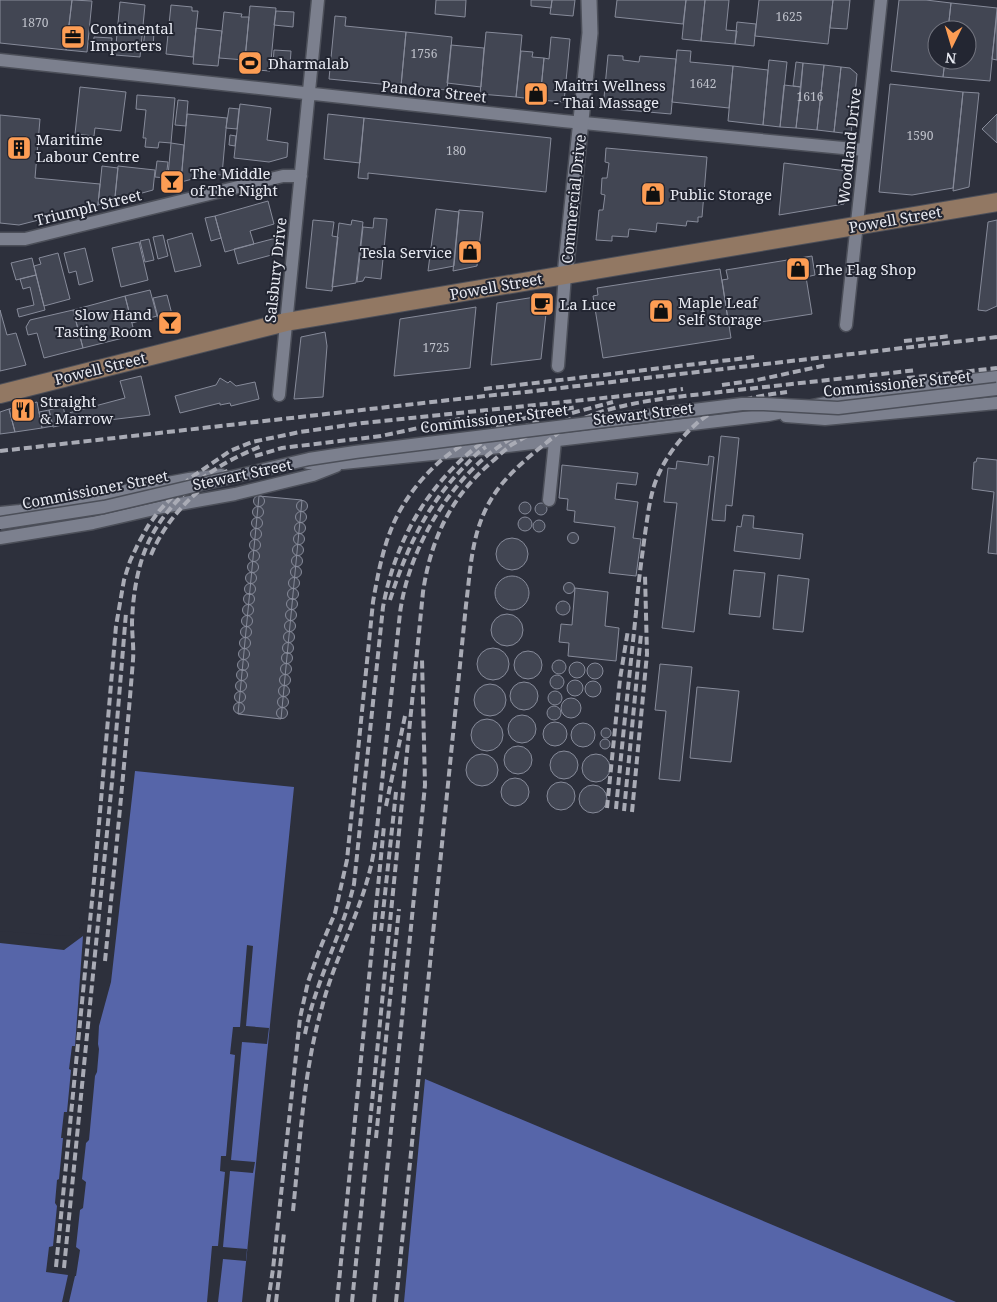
<svg xmlns="http://www.w3.org/2000/svg" width="997" height="1302" viewBox="0 0 997 1302" font-family="'Noto Serif',serif">
<style>
.water{fill:#5665a9}
.pier{fill:#2d303c}
.building{fill:#424653;stroke:#878b9a}
.lines{fill:none;stroke-linecap:round;stroke-linejoin:round}
.minor-casing{stroke:#4c4f59;stroke-width:15}
.tertiary-casing{stroke:#4c4f59;stroke-width:18}
.secondary-casing{stroke:#4c4f59;stroke-width:20}
.minor{stroke:#7c808e;stroke-width:12}
.tertiary{stroke:#7c808e;stroke-width:15}
.secondary{stroke:#927863;stroke-width:18}
.rail{stroke:#a9abb5;stroke-width:4;stroke-dasharray:8 4;stroke-linecap:butt}
.minor-bridge-casing{stroke:#4c4f59;stroke-width:15;stroke-linecap:butt}
.minor-bridge{stroke:#7c808e;stroke-width:12}
.labels{text-anchor:middle;dominant-baseline:central;stroke-width:4;stroke-linejoin:round;paint-order:stroke}
.number-label{font-size:12px;fill:#bec1ca}
.poi-label{font-size:15px;fill:#e8eaf2;stroke:#232632;text-anchor:start}
.street-label{font-size:15px;fill:#e8eaf2;stroke:#232632}
</style>
<rect width="100%" height="100%" fill="#2d303c"/>
<path class="water" d="M135,771L294,787L242,1302H0V933L74,937L91,917L100,777Z
M425,1079L956,1302H404Z"/>
<path class="pier" d="M125,770L135,771L111,982L99,1026L98,1044L99,1049L97,1072L95,1076L89,1140L86,1143L82,1179L86,1182L83,1208L80,1210L76,1247L80,1250L76,1276H75L69,1302H62L68,1275L46,1272L49,1247L53,1246L57,1206L55,1203L57,1180L59,1179L63,1138H61L64,1112H67L71,1070L69,1069L72,1046H75L83,936L64,950L0,943V931L65,936L73,935L79,929L88,916L98,776L100,774Z
M247,945L253,946L246,1026L269,1028L267,1044L242,1042L231,1160L255,1162L253,1173L230,1171L223,1247L247,1249L246,1261L223,1259L218,1302H207L212,1246H218L225,1172L220,1171L221,1156H226L235,1055L230,1054L233,1027H240Z"/>
<path class="building" d="M0,0H72L66,50L0,43Z
M72,0L92,1L87,52L66,50Z
M436,0H466L465,17L435,14Z
M531,0H552L551,8L531,6Z
M552,0H575L573,16L550,14Z
M617,0H686L683,24L615,17Z
M686,0H705L701,41L682,39Z
M705,0H729L726,30L737,31L735,44L701,41Z
M759,0H833L828,44L755,36Z
M833,0H850L847,29L830,28Z
M899,0H926L951,3L948,30H937V60H945L943,77L891,71Z
M120,2L145,5L140,57L115,55Z
M951,3L997,8L990,81L943,77L945,60H967V30H948Z
M171,5L192,7V11H198L193,57L166,54Z
M250,6L276,8L270,71L244,69Z
M276,11L294,12L293,27L274,25Z
M224,12L242,14L241,17H249L245,60L219,58Z
M997,13V60L992,59Z
M335,16L346,17L345,26L406,32L401,86L329,79Z
M737,22L756,24L754,46L735,44Z
M196,28L222,31L218,66L193,64Z
M145,31H154L153,49L143,48Z
M406,32L452,37L447,90L401,86Z
M486,32L522,35L516,97L480,94Z
M94,37L112,38L111,49L93,48Z
M551,37L570,39L564,102L540,100L544,58L549,59Z
M451,45L484,48L481,87L447,83Z
M274,50L291,51L290,65L273,64Z
M677,50L691,51L690,62L733,66L729,108L672,102Z
M521,51L533,52L532,57L544,58L540,100L516,97Z
M608,55L623,56V60L639,62L640,56L676,59L671,114L603,108Z
M769,60L787,62L780,127L763,125Z
M796,62L803,63L801,87L793,86Z
M803,63L824,65L817,130L796,128Z
M824,65L841,67L834,132L817,130Z
M733,66L768,70L763,125L728,121Z
M841,67L850,68L857,74L851,134L834,132Z
M890,84L963,92L953,188L912,195L879,192Z
M784,85L801,87L796,128L780,127Z
M80,87L126,92L121,131L95,128L94,136L75,134Z
M963,92L979,93L969,187L953,191Z
M137,95L175,98L171,143L159,142L158,148L145,147L146,138H143L146,110L136,109Z
M178,100L188,101L186,126L175,125Z
M240,104L271,108L267,140L288,143L287,157L269,162L234,158Z
M229,108L239,109L237,129L226,128Z
M187,114L227,118L222,175L212,174L181,182Z
M328,114L364,118L360,163L324,159Z
M997,114V143L982,129Z
M0,115L40,119L35,178L100,184L98,205L19,225L0,223Z
M364,118L551,138L546,192L368,173V179L358,178Z
M230,135L236,136L235,146L229,145Z
M171,143L184,145L181,182L167,186Z
M606,148L707,157L702,217H698V222L687,221L686,226L657,223L656,232L629,229L628,237L612,236V241L596,240L599,210H603L605,195L601,194L602,178H607L609,163L605,162Z
M157,161L168,162L166,178L155,177Z
M784,163L847,171L844,204L779,215Z
M102,166L118,168L115,197L114,200L98,205Z
M118,166L155,170L153,190L124,198L115,197Z
M268,201L274,224L250,231L254,244L225,252L215,216Z
M436,209L459,212L454,266L428,271Z
M459,210L483,212L477,266L453,271Z
M215,216L221,238L211,241L205,218Z
M374,218L387,219L381,279L365,277L363,281L357,282L363,227L373,228Z
M313,220L334,222L332,236L338,237L332,291L306,288Z
M352,220L363,222L356,283L332,287L339,223L351,225Z
M997,220V306L986,311L978,310L988,222Z
M192,233L201,266L175,272L167,240Z
M163,235L168,256L158,259L153,237Z
M280,237L279,253L238,264L234,249Z
M149,239L154,260L145,262L140,241Z
M139,242L148,280L121,287L112,248Z
M85,248L93,281L79,285L76,271L69,273L64,253Z
M58,253L70,299L44,306L34,266L41,264L39,258Z
M812,256L815,275L806,277L812,314L729,327L722,280L728,279L726,270Z
M32,258L36,275L16,280L11,263Z
M720,269L731,338L603,358L593,296L598,295L597,288Z
M36,275L45,310L19,317L17,309L34,305L30,287L23,289L20,279Z
M150,290L157,316L132,323L125,296Z
M167,295L175,326L161,329L153,298Z
M548,295L541,359L491,365L497,303Z
M125,296L135,335L83,348L73,310Z
M476,307L470,368L394,376L400,319Z
M0,310L7,335L16,333L26,365L0,371Z
M73,310L83,348L44,358L37,333L28,335L26,327L30,320Z
M325,332L327,346L323,397L294,399L301,337Z
M141,376L150,415L68,425L65,414L125,398L120,381Z
M220,378L228,383L230,381L236,386L255,382L259,399L231,406L230,403L220,405V403L180,413L175,396L216,385Z
M37,402L42,428L15,432L9,409Z
M63,406L67,424L53,427L49,410Z
M9,409L15,432L0,434V412Z
M49,410L53,426L42,428L39,412Z
M721,436L739,438L732,506L726,505L725,521L712,520Z
M709,456L714,457L694,632L662,628L677,503L664,502L668,468L676,469L677,461L708,465Z
M977,458L997,460V554L988,553L994,492L972,489L974,462H976Z
M562,465L638,473L636,485L617,483L615,499L638,502L633,538L641,539L636,576L609,573L615,527L574,522L575,511L567,510L568,499L559,498Z
M253.5 501a5.5 5.5 0 1 1 11 0a5.5 5.5 0 1 1-11 0Z
M259,496L302,500L281,719L238,714Z
M296.5 506a5.5 5.5 0 1 1 11 0a5.5 5.5 0 1 1-11 0Z
M519 508a6 6 0 1 1 12 0a6 6 0 1 1-12 0Z
M535 509a6 6 0 1 1 12 0a6 6 0 1 1-12 0Z
M252.5 512a5.5 5.5 0 1 1 11 0a5.5 5.5 0 1 1-11 0Z
M295.5 517a5.5 5.5 0 1 1 11 0a5.5 5.5 0 1 1-11 0Z
M743,515L754,516L753,528L803,534L800,559L734,551L737,526L741,527Z
M251.5 523a5.5 5.5 0 1 1 11 0a5.5 5.5 0 1 1-11 0Z
M518 524a7 7 0 1 1 14 0a7 7 0 1 1-14 0Z
M533 526a6 6 0 1 1 12 0a6 6 0 1 1-12 0Z
M294.5 528a5.5 5.5 0 1 1 11 0a5.5 5.5 0 1 1-11 0Z
M250.5 534a5.5 5.5 0 1 1 11 0a5.5 5.5 0 1 1-11 0Z
M567.5 538a5.5 5.5 0 1 1 11 0a5.5 5.5 0 1 1-11 0Z
M293.5 539a5.5 5.5 0 1 1 11 0a5.5 5.5 0 1 1-11 0Z
M496 554a16 16 0 1 1 32 0a16 16 0 1 1-32 0Z
M249.5 545a5.5 5.5 0 1 1 11 0a5.5 5.5 0 1 1-11 0Z
M292.5 550a5.5 5.5 0 1 1 11 0a5.5 5.5 0 1 1-11 0Z
M248.5 556a5.5 5.5 0 1 1 11 0a5.5 5.5 0 1 1-11 0Z
M291.5 561a5.5 5.5 0 1 1 11 0a5.5 5.5 0 1 1-11 0Z
M247.5 567a5.5 5.5 0 1 1 11 0a5.5 5.5 0 1 1-11 0Z
M290.5 572a5.5 5.5 0 1 1 11 0a5.5 5.5 0 1 1-11 0Z
M734,570L765,573L760,617L729,614Z
M245.5 578a5.5 5.5 0 1 1 11 0a5.5 5.5 0 1 1-11 0Z
M778,575L809,579L803,632L773,629Z
M495 593a17 17 0 1 1 34 0a17 17 0 1 1-34 0Z
M288.5 583a5.5 5.5 0 1 1 11 0a5.5 5.5 0 1 1-11 0Z
M563.5 588a5.5 5.5 0 1 1 11 0a5.5 5.5 0 1 1-11 0Z
M244.5 589a5.5 5.5 0 1 1 11 0a5.5 5.5 0 1 1-11 0Z
M575,588L608,592L605,626L619,628L616,661L568,656L569,643L559,642L561,624L572,625Z
M287.5 594a5.5 5.5 0 1 1 11 0a5.5 5.5 0 1 1-11 0Z
M243.5 599a5.5 5.5 0 1 1 11 0a5.5 5.5 0 1 1-11 0Z
M286.5 604a5.5 5.5 0 1 1 11 0a5.5 5.5 0 1 1-11 0Z
M556 608a7 7 0 1 1 14 0a7 7 0 1 1-14 0Z
M242.5 610a5.5 5.5 0 1 1 11 0a5.5 5.5 0 1 1-11 0Z
M285.5 615a5.5 5.5 0 1 1 11 0a5.5 5.5 0 1 1-11 0Z
M491 630a16 16 0 1 1 32 0a16 16 0 1 1-32 0Z
M241.5 621a5.5 5.5 0 1 1 11 0a5.5 5.5 0 1 1-11 0Z
M284.5 626a5.5 5.5 0 1 1 11 0a5.5 5.5 0 1 1-11 0Z
M240.5 632a5.5 5.5 0 1 1 11 0a5.5 5.5 0 1 1-11 0Z
M283.5 637a5.5 5.5 0 1 1 11 0a5.5 5.5 0 1 1-11 0Z
M239.5 643a5.5 5.5 0 1 1 11 0a5.5 5.5 0 1 1-11 0Z
M282.5 648a5.5 5.5 0 1 1 11 0a5.5 5.5 0 1 1-11 0Z
M477 664a16 16 0 1 1 32 0a16 16 0 1 1-32 0Z
M238.5 654a5.5 5.5 0 1 1 11 0a5.5 5.5 0 1 1-11 0Z
M514 665a14 14 0 1 1 28 0a14 14 0 1 1-28 0Z
M281.5 658a5.5 5.5 0 1 1 11 0a5.5 5.5 0 1 1-11 0Z
M237.5 665a5.5 5.5 0 1 1 11 0a5.5 5.5 0 1 1-11 0Z
M552 667a7 7 0 1 1 14 0a7 7 0 1 1-14 0Z
M569 670a8 8 0 1 1 16 0a8 8 0 1 1-16 0Z
M587 671a8 8 0 1 1 16 0a8 8 0 1 1-16 0Z
M280.5 669a5.5 5.5 0 1 1 11 0a5.5 5.5 0 1 1-11 0Z
M660,664L692,667L680,781L659,779L666,711L655,710Z
M236.5 675a5.5 5.5 0 1 1 11 0a5.5 5.5 0 1 1-11 0Z
M279.5 680a5.5 5.5 0 1 1 11 0a5.5 5.5 0 1 1-11 0Z
M550 682a7 7 0 1 1 14 0a7 7 0 1 1-14 0Z
M567 688a8 8 0 1 1 16 0a8 8 0 1 1-16 0Z
M235.5 686a5.5 5.5 0 1 1 11 0a5.5 5.5 0 1 1-11 0Z
M585 689a8 8 0 1 1 16 0a8 8 0 1 1-16 0Z
M510 696a14 14 0 1 1 28 0a14 14 0 1 1-28 0Z
M474 700a16 16 0 1 1 32 0a16 16 0 1 1-32 0Z
M278.5 691a5.5 5.5 0 1 1 11 0a5.5 5.5 0 1 1-11 0Z
M697,687L739,691L731,762L690,758Z
M548 698a7 7 0 1 1 14 0a7 7 0 1 1-14 0Z
M234.5 697a5.5 5.5 0 1 1 11 0a5.5 5.5 0 1 1-11 0Z
M277.5 702a5.5 5.5 0 1 1 11 0a5.5 5.5 0 1 1-11 0Z
M561 708a10 10 0 1 1 20 0a10 10 0 1 1-20 0Z
M233.5 708a5.5 5.5 0 1 1 11 0a5.5 5.5 0 1 1-11 0Z
M547 713a7 7 0 1 1 14 0a7 7 0 1 1-14 0Z
M276.5 713a5.5 5.5 0 1 1 11 0a5.5 5.5 0 1 1-11 0Z
M508 729a14 14 0 1 1 28 0a14 14 0 1 1-28 0Z
M471 735a16 16 0 1 1 32 0a16 16 0 1 1-32 0Z
M543 734a12 12 0 1 1 24 0a12 12 0 1 1-24 0Z
M571 735a12 12 0 1 1 24 0a12 12 0 1 1-24 0Z
M601 733a5 5 0 1 1 10 0a5 5 0 1 1-10 0Z
M600 744a5 5 0 1 1 10 0a5 5 0 1 1-10 0Z
M504 760a14 14 0 1 1 28 0a14 14 0 1 1-28 0Z
M550 765a14 14 0 1 1 28 0a14 14 0 1 1-28 0Z
M466 770a16 16 0 1 1 32 0a16 16 0 1 1-32 0Z
M582 768a14 14 0 1 1 28 0a14 14 0 1 1-28 0Z
M501 792a14 14 0 1 1 28 0a14 14 0 1 1-28 0Z
M547 796a14 14 0 1 1 28 0a14 14 0 1 1-28 0Z
M579 799a14 14 0 1 1 28 0a14 14 0 1 1-28 0Z"/>
<g class="lines">
<defs>
<path id="minor" d="M0,60L563,121L864,150
M0,239H25L283,176H301
M846,325L881,0
M558,366L565,275
M279,395L318,0
M786,416L825,419L997,403
M308,463H343L482,449L768,415L890,390L997,377
M549,500L555,441
M0,513L20,511L189,479L221,475
M0,538L93,523L163,507L235,494L313,475L336,466"/>
<path id="tertiary" d="M565,275L590,33L589,0"/>
<path id="secondary" d="M0,394L286,322L997,202"/>
</defs>
<use href="#minor" class="minor-casing"/>
<use href="#tertiary" class="tertiary-casing"/>
<use href="#secondary" class="secondary-casing"/>
<use href="#minor" class="minor"/>
<use href="#tertiary" class="tertiary"/>
<use href="#secondary" class="secondary"/>
<path class="rail" d="M904,341L951,336
M907,378L997,368
M722,385L757,380L827,365
M484,389L755,357
M645,394L683,389
M572,413L613,402
M500,438L515,430L539,421
M0,451L485,396L526,392L997,337
M255,456L282,448L381,436L460,419
M151,555C166,519 195,489 229,470
M390,600C406,550 426,506 463,468C470,461 477,452 486,447
M386,806L405,716
M607,808L620,679L628,630
M616,809C622,744 629,679 636,613C638,584 642,556 646,527C648,513 650,499 654,486C662,462 677,441 696,424C720,402 756,396 787,392
M624,811L641,634
M632,812L647,654L645,575
M381,931L396,792
M105,961C115,861 125,761 133,660C134,648 132,635 132,622C133,593 138,561 152,535C176,492 217,463 262,446
M305,1034C315,982 342,935 354,884L383,607C396,536 432,477 491,436
M376,1138L399,909
M293,1211C300,1143 303,1073 322,1007C334,961 357,919 369,874C373,859 375,844 377,829L400,613C409,546 453,473 512,438
M56,1267L95,870L116,626L124,580L130,561L138,544L148,526L159,511L189,479L230,451L252,442L300,432L363,423L651,393
M64,1268L112,782L126,613
M268,1302L273,1269L300,1018L308,982L319,951L335,913L347,860L373,602C378,573 384,541 398,514C437,443 501,419 577,407
M276,1302L284,1233
M337,1302L384,826
M352,1302L423,592C431,538 451,496 494,460C499,455 505,450 511,445C529,434 550,426 571,419
M374,1302L425,785L422,659
M396,1302L466,605C470,574 471,542 484,513C497,483 521,463 546,443C556,435 565,426 577,421C624,400 679,397 729,391C792,384 855,377 917,370"/>
<defs>
<path id="minor-bridge" d="M0,523L104,507L309,459L355,452L742,404H764L838,408L997,389"/>
</defs>
<use href="#minor-bridge" class="minor-bridge-casing"/>
<use href="#minor-bridge" class="minor-bridge"/>
</g>
<defs>
<symbol id="office-square" viewBox="-11 -11 22 22"><rect x="-9" y="-9" width="18" height="18" rx="4" fill="#fd9d54" stroke="#232632"/><path d="M-6-3h4V-5.5h4V-3h4V5H-6ZM-1-4.5V-3h2v-1.5ZM-6 0V1H6V0Z" fill="#111"/></symbol>
<symbol id="stadium-square" viewBox="-11 -11 22 22"><rect x="-9" y="-9" width="18" height="18" rx="4" fill="#fd9d54" stroke="#232632"/><path d="M0-5a6.5 5 0 1 0 0 10a6.5 5 0 1 0 0-10ZM-3.5-1.8h7v3.6h-7Z" fill="#111"/></symbol>
<symbol id="shop-square" viewBox="-11 -11 22 22"><rect x="-9" y="-9" width="18" height="18" rx="4" fill="#fd9d54" stroke="#232632"/><path d="M-5-2.5h2.3a2.7 3.5 0 0 1 5.4 0H5L5.5 6h-11ZM-1.5-2.5h3a1.5 2.3 0 0 0-3 0Z" fill="#111"/></symbol>
<symbol id="building-square" viewBox="-11 -11 22 22"><rect x="-9" y="-9" width="18" height="18" rx="4" fill="#fd9d54" stroke="#232632"/><path d="M-4-6H4V6H1V3H-1V6H-4ZM-2.5-4.3h1.7v1.8h-1.7ZM.8-4.3h1.7v1.8H.8ZM-2.5-1h1.7V.8h-1.7ZM.8-1h1.7V.8H.8Z" fill="#111"/></symbol>
<symbol id="bar-square" viewBox="-11 -11 22 22"><rect x="-9" y="-9" width="18" height="18" rx="4" fill="#fd9d54" stroke="#232632"/><path d="M-6-5H6L.8 .8V4.5H3.5V6h-7V4.5H-.8V.8Z" fill="#111"/></symbol>
<symbol id="cafe-square" viewBox="-11 -11 22 22"><rect x="-9" y="-9" width="18" height="18" rx="4" fill="#fd9d54" stroke="#232632"/><path d="M-5.5-4.5H6V0H3Q3 3.5 0 3.5H-2.5Q-5.5 3.5-5.5 0ZM3-3.2v2h1.7v-2ZM-6 4.5H4V6H-6Z" fill="#111"/></symbol>
<symbol id="restaurant-square" viewBox="-11 -11 22 22"><rect x="-9" y="-9" width="18" height="18" rx="4" fill="#fd9d54" stroke="#232632"/><path d="M-5-6h1v4h1v-4h1v4h1v-4h1v5L-1.5 .5V6h-2V.5L-5-1ZM5-6V6H3V1.5H1.5Q1.5-4 5-6Z" fill="#111"/></symbol>
</defs>
<g fill-rule="evenodd">
<use href="#office-square" x="59" y="23" width="28" height="28"/>
<use href="#stadium-square" x="236" y="49" width="28" height="28"/>
<use href="#shop-square" x="522" y="80" width="28" height="28"/>
<use href="#building-square" x="5" y="134" width="28" height="28"/>
<use href="#bar-square" x="158" y="168" width="28" height="28"/>
<use href="#shop-square" x="639" y="180" width="28" height="28"/>
<use href="#shop-square" x="456" y="238" width="28" height="28"/>
<use href="#shop-square" x="784" y="255" width="28" height="28"/>
<use href="#cafe-square" x="528" y="290" width="28" height="28"/>
<use href="#shop-square" x="647" y="297" width="28" height="28"/>
<use href="#bar-square" x="156" y="309" width="28" height="28"/>
<use href="#restaurant-square" x="9" y="396" width="28" height="28"/>
</g>
<g class="labels">
<g class="number-label">
<text x="789" y="16">1625</text>
<text x="35" y="22">1870</text>
<text x="424" y="53">1756</text>
<text x="703" y="83">1642</text>
<text x="810" y="96">1616</text>
<text x="920" y="135">1590</text>
<text x="456" y="150">180</text>
<text x="436" y="347">1725</text>
</g>
<g class="poi-label">
<text x="90" y="28">Continental<tspan x="90" dy="17">Importers</tspan></text>
<text x="268" y="63">Dharmalab</text>
<text x="554" y="85">Maitri Wellness<tspan x="554" dy="17">- Thai Massage</tspan></text>
<text x="36" y="139">Maritime<tspan x="36" dy="17">Labour Centre</tspan></text>
<text x="190" y="173">The Middle<tspan x="190" dy="17">of The Night</tspan></text>
<text x="670" y="194">Public Storage</text>
<text x="452" y="252" text-anchor="end">Tesla Service</text>
<text x="816" y="269">The Flag Shop</text>
<text x="678" y="302">Maple Leaf<tspan x="678" dy="17">Self Storage</tspan></text>
<text x="560" y="304">La Luce</text>
<text x="152" y="314" text-anchor="end">Slow Hand<tspan x="152" dy="17">Tasting Room</tspan></text>
<text x="40" y="401">Straight<tspan x="40" dy="17">&amp; Marrow</tspan></text>
</g>
<g class="street-label">
<text transform="translate(434 91) rotate(6)">Pandora Street</text>
<text transform="translate(849 146) rotate(-84)">Woodland Drive</text>
<text transform="translate(573 199) rotate(-84)">Commercial Drive</text>
<text transform="translate(88 207) rotate(-14)">Triumph Street</text>
<text transform="translate(895 219) rotate(-10)">Powell Street</text>
<text transform="translate(275 270) rotate(-84)">Salsbury Drive</text>
<text transform="translate(496 286) rotate(-10)">Powell Street</text>
<text transform="translate(100 368) rotate(-14)">Powell Street</text>
<text transform="translate(897 383) rotate(-6)">Commissioner Street</text>
<text transform="translate(643 413) rotate(-7)">Stewart Street</text>
<text transform="translate(494 418) rotate(-7)">Commissioner Street</text>
<text transform="translate(242 474) rotate(-12)">Stewart Street</text>
<text transform="translate(95 489) rotate(-11)">Commissioner Street</text>
</g>
</g>
<g transform="translate(952 45) rotate(185)"><circle r="24" fill="#232632" stroke="#72747f"/>
<path d="M0-4L9 19L0 12L-9 19Z" fill="#fd9d54"/>
<text y="-8" font-size="14" font-weight="bold" text-anchor="middle" fill="#e8eaf2">N</text>
</g>
</svg>
